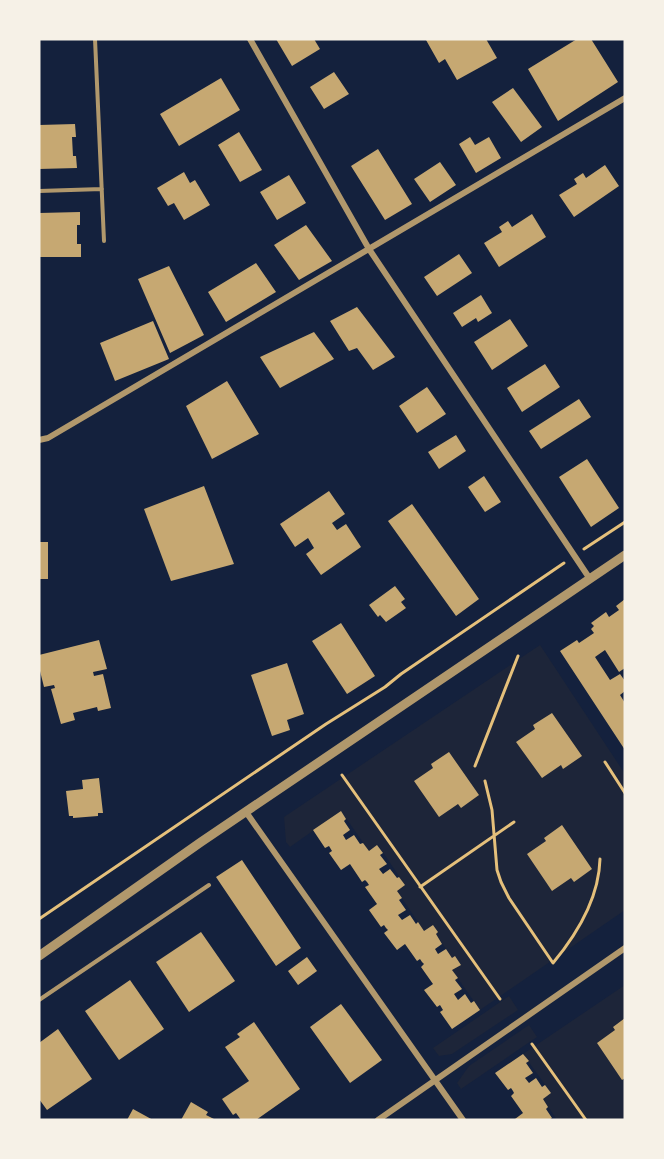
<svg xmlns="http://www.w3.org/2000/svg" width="664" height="1159" viewBox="0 0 664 1159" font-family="'Space Grotesk',sans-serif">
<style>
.green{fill:#1d2539}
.building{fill:#c6a872}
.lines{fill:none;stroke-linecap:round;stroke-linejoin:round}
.path{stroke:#e5c07b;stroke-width:3}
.service{stroke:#b1986c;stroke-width:4}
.minor{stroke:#b1986c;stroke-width:6}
.tertiary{stroke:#b1986c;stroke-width:9}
</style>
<rect width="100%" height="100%" fill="#14213d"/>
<path class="green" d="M540,645L625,774V910L480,1010L452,970L460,965L452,958L436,934L438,932L433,925L424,931L397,891L405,885L378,845L369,851L341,811L290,847L286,842L284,817Z
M625,985V1120H557L543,1099L551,1093L523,1054Z
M509,996L518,1010L452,1054L439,1056L433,1048Z
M529,1025L537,1037L461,1089L457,1083L469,1066Z"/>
<path class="building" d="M276,39H314L320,49L292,66Z
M427,39H486L497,58L457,80L445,59L439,63L426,40Z
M577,39H591L618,82L558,121L528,69Z
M334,72L349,94L324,109L310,87Z
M221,78L240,110L179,146L160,114Z
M513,88L542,127L521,142L492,102Z
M75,124L76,137H72L73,156H76L77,168L39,169V125Z
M239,132L262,170L240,182L218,145Z
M470,137L475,145L489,137L501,158L476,173L459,144Z
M378,149L412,204L385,220L351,166Z
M440,162L456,185L430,202L414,179Z
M605,165L619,186L574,217L559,195L577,184L574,179L583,173L586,178Z
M184,172L190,183L195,180L210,205L184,220L174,203L168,206L157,188Z
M289,175L306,203L277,220L260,192Z
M80,212V225H77V244H81V257H39V213Z
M532,214L546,237L499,267L484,243L502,232L499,227L508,221L512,227Z
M306,225L332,261L299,280L274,245Z
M459,254L472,273L437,296L424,277Z
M256,263L276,292L226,322L208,292Z
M169,266L204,335L170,353L138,279Z
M481,295L492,313L478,322L476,318L462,327L453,313Z
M357,307L395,357L373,370L357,348L349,351L330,321Z
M510,319L528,346L492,370L474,342Z
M153,321L169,359L115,381L100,343Z
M314,332L334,359L280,388L260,357Z
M545,364L560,387L522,412L507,388Z
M227,381L259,434L212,459L186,406Z
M427,387L446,414L417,433L399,406Z
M579,399L591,417L541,449L529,431Z
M456,435L466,451L439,469L428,452Z
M587,459L619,508L591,527L559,477Z
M484,476L501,502L485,512L468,487Z
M204,486L234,564L171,581L144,509Z
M329,491L345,514L332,523L337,530L346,524L361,547L321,575L306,554L314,548L308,538L295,547L280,524Z
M412,504L479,599L456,616L388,521Z
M39,542H48V579H39Z
M395,586L405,599L401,602L406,608L386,622L380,615L378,617L369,605Z
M625,599V668L619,672L605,650L595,657L610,680L620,674L625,681V691L620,695L625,703V750L560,651L577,640L579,643L594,633L591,629L594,626L591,623L606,612L609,617L619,610L616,606Z
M341,623L375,676L347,694L312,641Z
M99,640L107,669L93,672L94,676L103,674L111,708L98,711L97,707L73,713L75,720L61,724L51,689L55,688L54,685L44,687L39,667V655Z
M287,663L304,714L287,720L290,730L272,736L251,675Z
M552,713L582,756L563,769L561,765L542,778L516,742L535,729L533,725Z
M449,752L479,795L461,808L458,804L439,817L414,781L433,768L431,764Z
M99,778L103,813H98V816L73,818V816H69L66,791L83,789L82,780Z
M341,811L346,819L344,821L350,830L343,835L346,840L354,835L360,844L363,843L369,851L377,845L383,853L380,855L387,864L379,869L383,874L390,869L397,878L399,877L405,885L397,891L402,898L399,900L406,910L398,915L402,920L410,915L416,924L418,922L424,931L433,925L438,932L436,934L442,944L435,949L438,954L446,949L452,958L455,956L461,965L452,970L458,978L455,980L462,989L454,994L458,1000L465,994L471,1003L474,1001L480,1010L452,1029L440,1012L443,1010L440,1005L437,1007L424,990L433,984L421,967L424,964L422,962L420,959L417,961L405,944L397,950L384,933L388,930L386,928L384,925L381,927L369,910L377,904L365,887L369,885L367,882L365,880L362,882L350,864L341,870L329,853L332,851L329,846L325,848L313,830Z
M562,825L592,869L574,882L571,878L552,891L527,854L546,841L544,838Z
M242,860L301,948L276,966L216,877Z
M201,932L235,981L189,1012L156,962Z
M307,957L317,971L298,985L288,971Z
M130,980L164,1029L119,1060L85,1011Z
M341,1004L382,1060L350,1083L310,1027Z
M625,1018V1078L622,1080L597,1043L615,1030L613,1027Z
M254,1022L300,1089L256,1120H241L236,1113L233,1115L222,1099L249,1081L225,1047L240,1037L237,1034Z
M58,1029L92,1079L47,1110L39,1099V1043Z
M523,1054L529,1061L526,1063L533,1073L525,1078L529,1083L536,1078L542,1087L545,1085L551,1093L543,1099L548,1107L546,1109L552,1118L549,1120H516L515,1119L523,1113L511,1096L514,1093L513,1091L511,1088L508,1090L495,1073Z
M191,1102L208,1112L206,1115L216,1120H181Z
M133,1109L153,1120H127Z"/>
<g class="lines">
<path class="path" d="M584,549L625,522
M605,762L625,793
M475,766L518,656
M342,775L500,999
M485,781L492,810L497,870L501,882L509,898L553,963C578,933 599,898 600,859
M420,887L514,822
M39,919L326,724L385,687L401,674L564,563
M532,1044L586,1120"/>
<path class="service" d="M95,39L104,241
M39,191L102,189
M39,1000L209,885"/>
<path class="minor" d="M250,39L369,249L590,579
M39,440L48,438L625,98
M246,812L463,1120
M378,1120L625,948"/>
<path class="tertiary" d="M39,956L201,842L625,555"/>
</g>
<rect width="664" height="1159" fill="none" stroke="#f6f1e7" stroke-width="81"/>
</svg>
